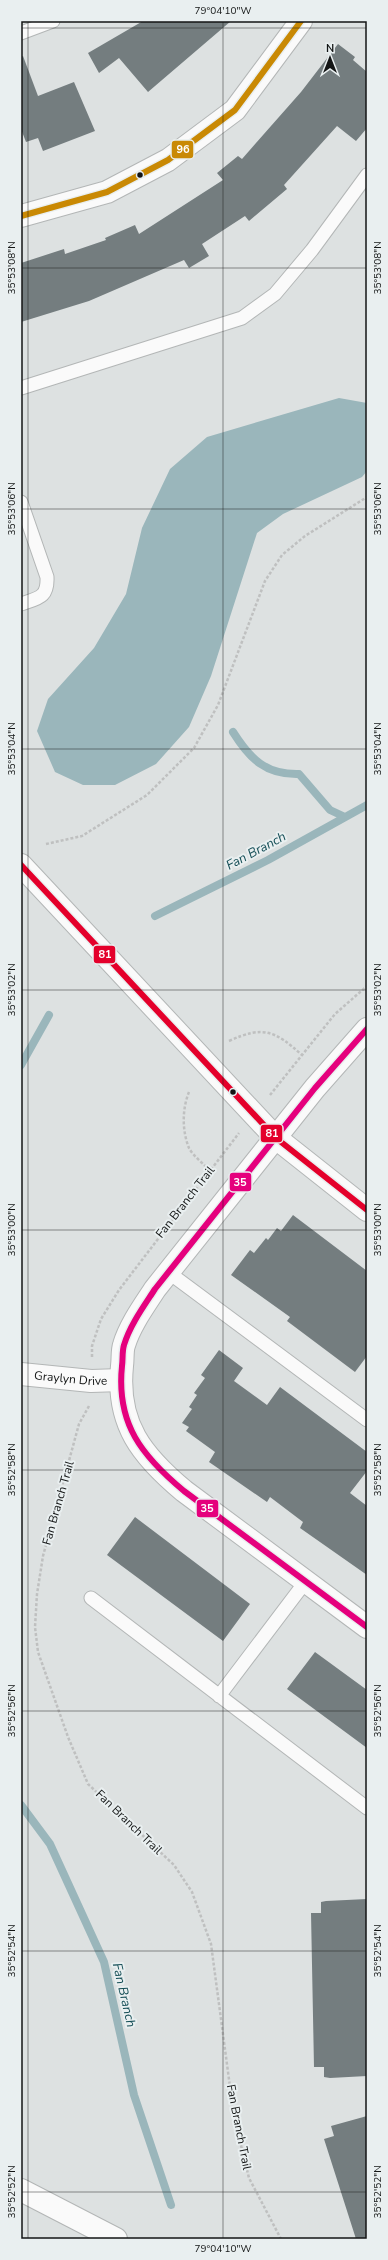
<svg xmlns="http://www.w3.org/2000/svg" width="388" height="2260" viewBox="0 0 388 2260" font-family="'Nunito Sans',sans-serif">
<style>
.water{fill:#9ab6bb}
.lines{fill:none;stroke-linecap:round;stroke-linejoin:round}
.stream{stroke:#9ab6bb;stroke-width:8}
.building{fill:#747d7f}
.lane-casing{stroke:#b3b6b6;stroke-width:15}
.street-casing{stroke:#b3b6b6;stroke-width:24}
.path{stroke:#bfc0c0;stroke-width:2.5;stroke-dasharray:3 2;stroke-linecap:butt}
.lane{stroke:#fafafa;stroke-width:13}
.street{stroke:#fafafa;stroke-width:22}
.bus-1-casing{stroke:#e9eff0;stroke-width:9}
.bus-2-casing{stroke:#e9eff0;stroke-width:9}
.bus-3-casing{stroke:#e9eff0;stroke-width:9}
.bus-1{stroke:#c98904;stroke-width:6}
.bus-2{stroke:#e4002b;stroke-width:6}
.bus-3{stroke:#e5007d;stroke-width:6}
.ticks{fill:none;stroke:#131515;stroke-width:1;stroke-opacity:0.45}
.bus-dot{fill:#131515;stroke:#e9eff0;stroke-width:1.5}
.labels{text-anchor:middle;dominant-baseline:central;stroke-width:4;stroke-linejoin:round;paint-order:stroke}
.street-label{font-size:12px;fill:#131515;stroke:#e9eff0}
.water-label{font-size:13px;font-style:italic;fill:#144d55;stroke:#e9eff0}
.line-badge{stroke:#e9eff0;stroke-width:1.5}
.badge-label{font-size:11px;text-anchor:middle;font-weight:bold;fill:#fff}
.neatline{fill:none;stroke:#131515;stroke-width:1.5}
.ticks-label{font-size:10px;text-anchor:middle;fill:#131515}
</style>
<rect width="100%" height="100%" fill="#dde1e1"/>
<path class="water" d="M339,398L367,403V471L362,477L283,514L257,533L211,676L189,727L156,764L115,785H83L55,772L37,731L48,699L94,648L126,594L142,528L170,469L207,437Z"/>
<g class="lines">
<path class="stream" d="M233,732C250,759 266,775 299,774L330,810L345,817
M155,916L268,860L367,805
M21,1065L49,1015
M21,1805L50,1844L104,1962L134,2095L171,2205"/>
</g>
<path class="building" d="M143,21H231L148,92L119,58L99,73L88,53Z
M338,44L355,57L353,60L367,72V128L356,141L337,126L284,185L287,189L249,221L245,216L202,244L209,256L189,268L184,260L89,301L21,322V263L64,249L65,254L106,240L105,238L135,225L139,234L223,180L217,173L238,156L242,159L301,92Z
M23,56L38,96L74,82L95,131L43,151L38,138L26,142L21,129V57Z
M293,1215L367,1271V1356L355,1372L287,1321L290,1317L231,1275L250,1250L254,1253L266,1238L268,1240L277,1228L281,1231Z
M219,1350L243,1368L234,1381L267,1405L280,1387L367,1452V1471L350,1493L367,1506V1575L300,1528L303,1522L270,1497L267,1502L209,1462L215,1452L186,1431L189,1427L182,1423L192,1409L189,1407L197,1395L194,1393L205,1378L201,1375Z
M135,1517L250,1604L223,1641L107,1555Z
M315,1652L367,1690V1748L287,1689Z
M367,1899V2076L330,2078L324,2077V2067H314L311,1913H321V1902L326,1901Z
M367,2116V2239H356L324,2139L334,2136L331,2126Z"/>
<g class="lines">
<defs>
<path id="lane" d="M21,33L53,21
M21,388L242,318L275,294L312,250L367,175
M21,502L47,577C48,598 38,598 21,604
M168,1272L367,1420
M91,1598L367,1808
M219,1696L306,1581"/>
<g id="street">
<path d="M21,216L107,192L168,160L235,110L301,21"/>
<path d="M21,865L276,1138L367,1210"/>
<path d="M367,1029L315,1088L155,1289C144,1306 130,1325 124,1345C122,1351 123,1359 122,1366C116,1424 142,1456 184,1491L367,1627"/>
<path id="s1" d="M21,1374L91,1381L121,1380"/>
<path d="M21,2190L116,2239"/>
</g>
</defs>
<use href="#lane" class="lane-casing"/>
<use href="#street" class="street-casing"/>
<path class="path" d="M46,844L82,836L147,795L194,748L218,705L265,581L282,555L305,536L367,497
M229,1041C264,1025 275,1031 302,1055
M189,1092C182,1109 182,1131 189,1148C193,1156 204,1164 210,1171
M270,1095L335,1014L367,986
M92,1357V1346L101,1319L119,1290L239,1133
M89,1406L79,1424L43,1556L37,1594L35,1627L38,1652L68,1737L88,1784L174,1865L192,1892L211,1944L234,2117L249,2178L281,2239"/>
<use href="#lane" class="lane"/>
<use href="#street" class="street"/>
<defs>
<path id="bus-1" d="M21,216L107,192L168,160L235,110L301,21"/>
<path id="bus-2" d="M21,865L276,1138L367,1210"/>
<path id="bus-3" d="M367,1029L315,1088L155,1289C144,1306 130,1325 124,1345C122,1351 123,1359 122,1366C116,1424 142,1456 184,1491L367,1627"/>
</defs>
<use href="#bus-1" class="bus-1-casing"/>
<use href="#bus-2" class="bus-2-casing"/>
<use href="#bus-3" class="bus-3-casing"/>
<use href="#bus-1" class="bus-1"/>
<use href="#bus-2" class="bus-2"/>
<use href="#bus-3" class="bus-3"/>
</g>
<path class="ticks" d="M28,21V2239M223,21V2239M21,28H367M21,268H367M21,509H367M21,749H367M21,990H367M21,1230H367M21,1470H367M21,1711H367M21,1951H367M21,2192H367"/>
<g class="bus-dot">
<circle cx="140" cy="175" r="3.5"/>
<circle cx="233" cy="1092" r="3.5"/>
</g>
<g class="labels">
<g class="street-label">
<text transform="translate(185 1202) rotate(-52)">Fan Branch Trail</text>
<text stroke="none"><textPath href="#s1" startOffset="50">Graylyn Drive</textPath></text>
<text transform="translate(58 1503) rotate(-74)">Fan Branch Trail</text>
<text transform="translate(129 1822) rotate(44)">Fan Branch Trail</text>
<text transform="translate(239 2127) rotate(79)">Fan Branch Trail</text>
</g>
<g class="water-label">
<text transform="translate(256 851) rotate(-28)">Fan Branch</text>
<text transform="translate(124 1995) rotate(77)">Fan Branch</text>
</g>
</g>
<g class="line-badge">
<rect x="171" y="140" width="23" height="19" rx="4" fill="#c98904"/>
<rect x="93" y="945" width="23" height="19" rx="4" fill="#e4002b"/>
<rect x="260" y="1124" width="23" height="19" rx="4" fill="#e4002b"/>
<rect x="229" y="1172" width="23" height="20" rx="4" fill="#e5007d"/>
<rect x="196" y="1499" width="23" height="19" rx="4" fill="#e5007d"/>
</g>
<g class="badge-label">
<text x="183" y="153">96</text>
<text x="105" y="958">81</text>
<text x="272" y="1137">81</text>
<text x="240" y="1186">35</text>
<text x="207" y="1512">35</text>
</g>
<rect width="388" height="2260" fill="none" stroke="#e9eff0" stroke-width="44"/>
<g transform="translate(330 58)" stroke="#e9eff0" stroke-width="3" paint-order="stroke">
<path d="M0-3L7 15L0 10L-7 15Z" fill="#131515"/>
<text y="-6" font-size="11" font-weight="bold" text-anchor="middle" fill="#131515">N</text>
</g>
<rect x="22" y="22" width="344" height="2216" class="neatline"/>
<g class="ticks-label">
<text x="223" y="14">79°04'10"W</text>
<text transform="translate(11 268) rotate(-90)" y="4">35°53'08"N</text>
<text transform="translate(377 268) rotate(-90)" y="4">35°53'08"N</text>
<text transform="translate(11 509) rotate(-90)" y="4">35°53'06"N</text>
<text transform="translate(377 509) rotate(-90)" y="4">35°53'06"N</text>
<text transform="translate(11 749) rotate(-90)" y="4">35°53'04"N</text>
<text transform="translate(377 749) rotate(-90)" y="4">35°53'04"N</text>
<text transform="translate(11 990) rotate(-90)" y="4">35°53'02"N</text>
<text transform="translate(377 990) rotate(-90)" y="4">35°53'02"N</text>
<text transform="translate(11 1230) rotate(-90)" y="4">35°53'00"N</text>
<text transform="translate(377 1230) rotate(-90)" y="4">35°53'00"N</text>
<text transform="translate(11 1470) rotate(-90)" y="4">35°52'58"N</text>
<text transform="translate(377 1470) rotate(-90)" y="4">35°52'58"N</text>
<text transform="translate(11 1711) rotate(-90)" y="4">35°52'56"N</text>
<text transform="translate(377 1711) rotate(-90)" y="4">35°52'56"N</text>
<text transform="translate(11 1951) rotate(-90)" y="4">35°52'54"N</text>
<text transform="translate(377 1951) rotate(-90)" y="4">35°52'54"N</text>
<text transform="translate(11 2192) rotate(-90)" y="4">35°52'52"N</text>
<text transform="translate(377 2192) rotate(-90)" y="4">35°52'52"N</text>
<text x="223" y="2252">79°04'10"W</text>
</g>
</svg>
